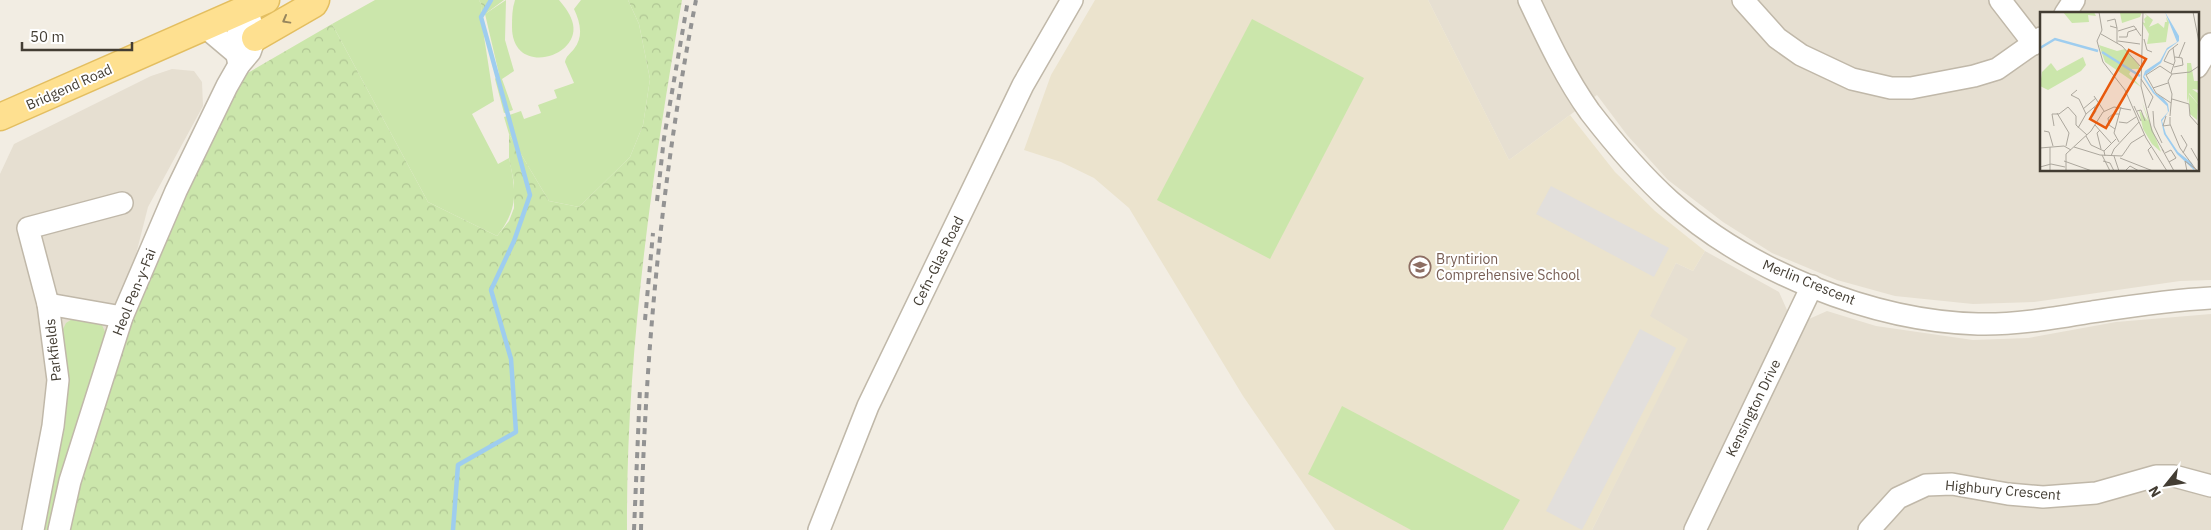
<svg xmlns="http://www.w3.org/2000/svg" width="2211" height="530" font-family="'IBM Plex Sans',sans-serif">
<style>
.residential{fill:#e6dfd1;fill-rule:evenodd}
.education{fill:#ebe3cd}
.green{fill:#cbe6ab}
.forest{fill:url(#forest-crowns)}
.parking{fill:#e2dfdc}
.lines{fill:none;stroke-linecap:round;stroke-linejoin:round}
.stream{stroke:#9ecdef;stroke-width:4.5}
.minor-casing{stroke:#c0b8a9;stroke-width:24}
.major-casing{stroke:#e3be60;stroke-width:29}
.minor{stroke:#fff;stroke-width:21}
.major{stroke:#fee090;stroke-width:26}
.rail{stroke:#939393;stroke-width:4;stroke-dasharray:6 6;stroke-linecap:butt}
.oneway{stroke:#97865d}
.labels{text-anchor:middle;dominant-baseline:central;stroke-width:4;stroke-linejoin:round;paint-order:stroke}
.street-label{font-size:14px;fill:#433d33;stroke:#fff}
.education-label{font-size:14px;fill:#785e54;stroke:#fff;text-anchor:start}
.inset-river{fill:none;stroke:#9ecdef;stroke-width:2.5}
.inset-road{fill:none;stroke:#aca79d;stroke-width:1}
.view{fill:#e8590c;fill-opacity:0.15;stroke:#e8590c;stroke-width:2.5}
.inset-edge{fill:none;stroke:#433d33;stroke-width:2.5}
</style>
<defs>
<pattern id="forest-crowns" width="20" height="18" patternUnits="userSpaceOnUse" patternTransform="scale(1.25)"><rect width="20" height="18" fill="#cbe6ab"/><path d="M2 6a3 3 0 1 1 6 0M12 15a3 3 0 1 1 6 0" fill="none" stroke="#b0c694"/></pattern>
</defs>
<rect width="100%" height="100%" fill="#f2ede3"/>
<g class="residential">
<path d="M1428,0H2211V280L2180,281L2034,302L1973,304L1895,296L1837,280L1772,253L1723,222L1668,180L1627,135L1597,95L1509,160ZM2041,14H2197V170H2041Z"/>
<path d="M172,69L194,71L202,82L203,106L148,207L129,282L107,336L66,375L65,416L40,530H0V174L14,144L151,76Z"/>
<path d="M1705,251L1779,292L1787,310L1809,319L1827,311L1876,326L1973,340L2028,338L2116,322L2211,314V530H1592L1687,339L1649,316L1676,263L1693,271Z"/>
</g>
<path class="education" d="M1095,0H1428L1509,160L1570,115L1615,172L1655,211L1705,251L1693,271L1676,263L1650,316L1688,339L1592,530H1335L1243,396L1129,208L1094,178L1061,162L1024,150L1051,75Z"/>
<g class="green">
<path d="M375,0H479L482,6L481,17L494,101L472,114L498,164L509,158C516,191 519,208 497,236L428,202L332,24Z"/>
<path d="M506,0L505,40L514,71L502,79L513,110L504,113L495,79L499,74L485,14Z"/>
<path d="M515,0H559C565,7 571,15 573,24C580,58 512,77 512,27C512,18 512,9 515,0Z"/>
<path d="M581,0H628L639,24L650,79L643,125L630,157L579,207L549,201L509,134L504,117L521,111L524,119L541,113L538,105L557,98L554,90L574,83L565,62C566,56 570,54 574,49C584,36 580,22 574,9Z"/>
<path d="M1252,19L1364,78L1270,259L1157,200Z"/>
<path d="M77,316L101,323L107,336L52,530H40L65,416L66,375L63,329L66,323Z"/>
<path d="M1342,406L1520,500L1503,530H1411L1308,474Z"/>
</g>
<g class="forest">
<path d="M479,0H504L481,17L482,6Z"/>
<path d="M628,0H682C652,174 626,353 627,530H68L112,373L157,256L239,78L332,24L428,202L497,236L509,221L514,208V183L509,158V134L549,201L579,207L630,157L643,125L650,79L639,24Z"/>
</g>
<g class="parking">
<path d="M1551,186L1669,248L1654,277L1536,214Z"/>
<path d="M1640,329L1676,348L1582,530L1546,511Z"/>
</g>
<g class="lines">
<path class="stream" d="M453,530L458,465L516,432L511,359L491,290L514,241L530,195L481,17L491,0"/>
<g class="minor-casing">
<g id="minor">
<path d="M1529,0C1547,38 1565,77 1590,112C1614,143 1640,174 1670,201C1749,271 1871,321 1978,324C2016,325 2055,318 2092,312C2132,306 2171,300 2211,298"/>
<path d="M1743,0L1777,38L1801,55L1852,79L1891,88H1911L1974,76L1997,69L2041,38"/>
<path d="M2000,0L2034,44"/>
<path d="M2065,14L2074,0"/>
<path d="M204,26L236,53"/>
<path d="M239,65C233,42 238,28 247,7"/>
<path d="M2197,67L2211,44"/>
<path d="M48,304L28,228L122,203"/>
<path d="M33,530L53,426L58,380L48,304L122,317"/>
<path d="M59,530L70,481L122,317L176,191L227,86L239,65L250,52L255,38L247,7"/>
<path d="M819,530L868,406L1023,85L1072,0"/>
<path d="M1695,530L1812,286"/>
<path d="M1869,530L1898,498L1926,485L1952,484L2008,494L2043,497L2096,493L2156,476H2174L2211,486"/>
</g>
</g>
<g class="major-casing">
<g id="major">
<path d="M255,38L314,4L316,0"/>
<path d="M0,117L266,0"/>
</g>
</g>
<use href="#minor" class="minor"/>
<use href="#major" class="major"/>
<g class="rail">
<path d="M657,201L664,138L688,0"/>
<path d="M645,320L653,233"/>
<path d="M634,530L640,388"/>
<path d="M641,530C645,352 662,174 696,0"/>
</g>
</g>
<defs><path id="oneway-chevron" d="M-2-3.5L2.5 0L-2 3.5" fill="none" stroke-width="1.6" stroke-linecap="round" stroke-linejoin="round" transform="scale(1.25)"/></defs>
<use class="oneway" href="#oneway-chevron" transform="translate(286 20) rotate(151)"/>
<defs>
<g id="school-ring" transform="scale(1.125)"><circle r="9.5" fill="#fff" stroke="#8d6e63" stroke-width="1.5"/><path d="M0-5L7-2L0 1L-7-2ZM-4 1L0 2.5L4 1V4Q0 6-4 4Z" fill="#8d6e63"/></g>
</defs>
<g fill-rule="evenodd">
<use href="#school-ring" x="1420" y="267"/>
</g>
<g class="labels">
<g class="street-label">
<text transform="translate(69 87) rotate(-24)">Bridgend Road</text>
<text transform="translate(938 261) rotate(-64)">Cefn-Glas Road</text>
<text transform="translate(1809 282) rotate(22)">Merlin Crescent</text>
<text transform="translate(134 292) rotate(-68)">Heol Pen-y-Fai</text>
<text transform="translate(53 350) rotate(-96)">Parkfields</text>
<text transform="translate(1753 408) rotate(-64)">Kensington Drive</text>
<text transform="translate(2003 490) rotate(5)">Highbury Crescent</text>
</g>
<g class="education-label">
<text x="1436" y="259">Bryntirion<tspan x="1436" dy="16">Comprehensive School</tspan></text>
</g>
</g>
<g transform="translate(2040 12)">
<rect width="159" height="159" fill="#f2ede3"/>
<path d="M23,0H54L56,4L48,3L49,10L32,11ZM102,0L100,5L82,11L80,1ZM103,0L113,8L109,15L118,11L124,16L125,10H119H127L126,5L129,10L126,30L107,32L109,22L102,10L105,11L104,7L107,4ZM147,51H151L154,69H159V78L152,77L159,82V93L149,81L147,91Z" fill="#cbe6ab"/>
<path d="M59,33L77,39L85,37L99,53V57H92L89,62L101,75L65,50ZM43,45L46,53L41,59L8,78L0,74L2,60L11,51L17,59ZM102,90L121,140L112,132L103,117L99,98L108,109Z" fill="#cbe6ab"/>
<path d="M148,81L158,92L157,108L150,102Z" fill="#cbe6ab"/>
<path d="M125,0L139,24V29L127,38L121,51L104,64L115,81L123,86L128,92L129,99L122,109L126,122L138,140L152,151L155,159L137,142L124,122L121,108L128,100L127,94L113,81L103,65L105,59L120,49L127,36L137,30Z" fill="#9ecdef"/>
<path class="inset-river" d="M0,36L15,27L58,39M62,40L100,64"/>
<path class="inset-road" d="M59,0L62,18L57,29L63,50L85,78L106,126L127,159M103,0L101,74L112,119L124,140M153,0L159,30M67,9L75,7L77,16M70,14L77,16V31M78,19L94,14L101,24M61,22L82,34L101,55M79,25H87L88,20L97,17M104,27L107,38L112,40M78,29L100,32M139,45L145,30M134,53L124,49L129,39L138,32M134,55L143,53L142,46L135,45M131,61L135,49L133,36M132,62L150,60L159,54M101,67L113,85L108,96M113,76L128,71M37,78L31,83L39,87L46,102M54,84L64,99M132,87L149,92L150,104L159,114M131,91L116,81L106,63L120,54L132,62M94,94L101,109M28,95L36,104V113L47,123M43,97L56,86M97,99L101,98L105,109M113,99L114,114L122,131M17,101L29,121L26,134M126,104L123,114L130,113M130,104L132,82L128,69L132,62M130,105V112L140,136L157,159M50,108L56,99L54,95M79,110L87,111L96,105M55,113L71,131M14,114L12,102H19L28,95M38,116L46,102L59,91M75,117L69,113L68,106L73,102H80M60,118L57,121L61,137M4,119L9,120L13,134M141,123L147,133L143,141M46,124L51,133L64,139L65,144M79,130L74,121L81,95M10,135V159M34,135L60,143L82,144M111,135L108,138L113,148M0,136L24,134L31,138M151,136L159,150M122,137L134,159M64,139L76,127M125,141L131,138L136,146L129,150M62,143L70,159M71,144L74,137L99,110M74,144L79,159M82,144L91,131L104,123M80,146L113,159M24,149L52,159M63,149L70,151L74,159M0,155L11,152L25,155M26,159V142L51,119L63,100L74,95L91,98M85,159L90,154L99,159M147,159L145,149L157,158"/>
<path class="view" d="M89,38L106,47L66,116L50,107Z"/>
<rect width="159" height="159" class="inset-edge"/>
</g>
<g transform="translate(2166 485) rotate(240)" stroke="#ffffff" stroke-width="4" paint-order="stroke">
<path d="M0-4L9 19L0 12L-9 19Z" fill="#433d33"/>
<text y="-8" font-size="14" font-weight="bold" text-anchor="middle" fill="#433d33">N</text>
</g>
<path d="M22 42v8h110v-8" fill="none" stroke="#433d33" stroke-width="2.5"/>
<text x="30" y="42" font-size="15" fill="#433d33" stroke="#ffffff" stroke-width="4" paint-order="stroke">50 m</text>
</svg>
